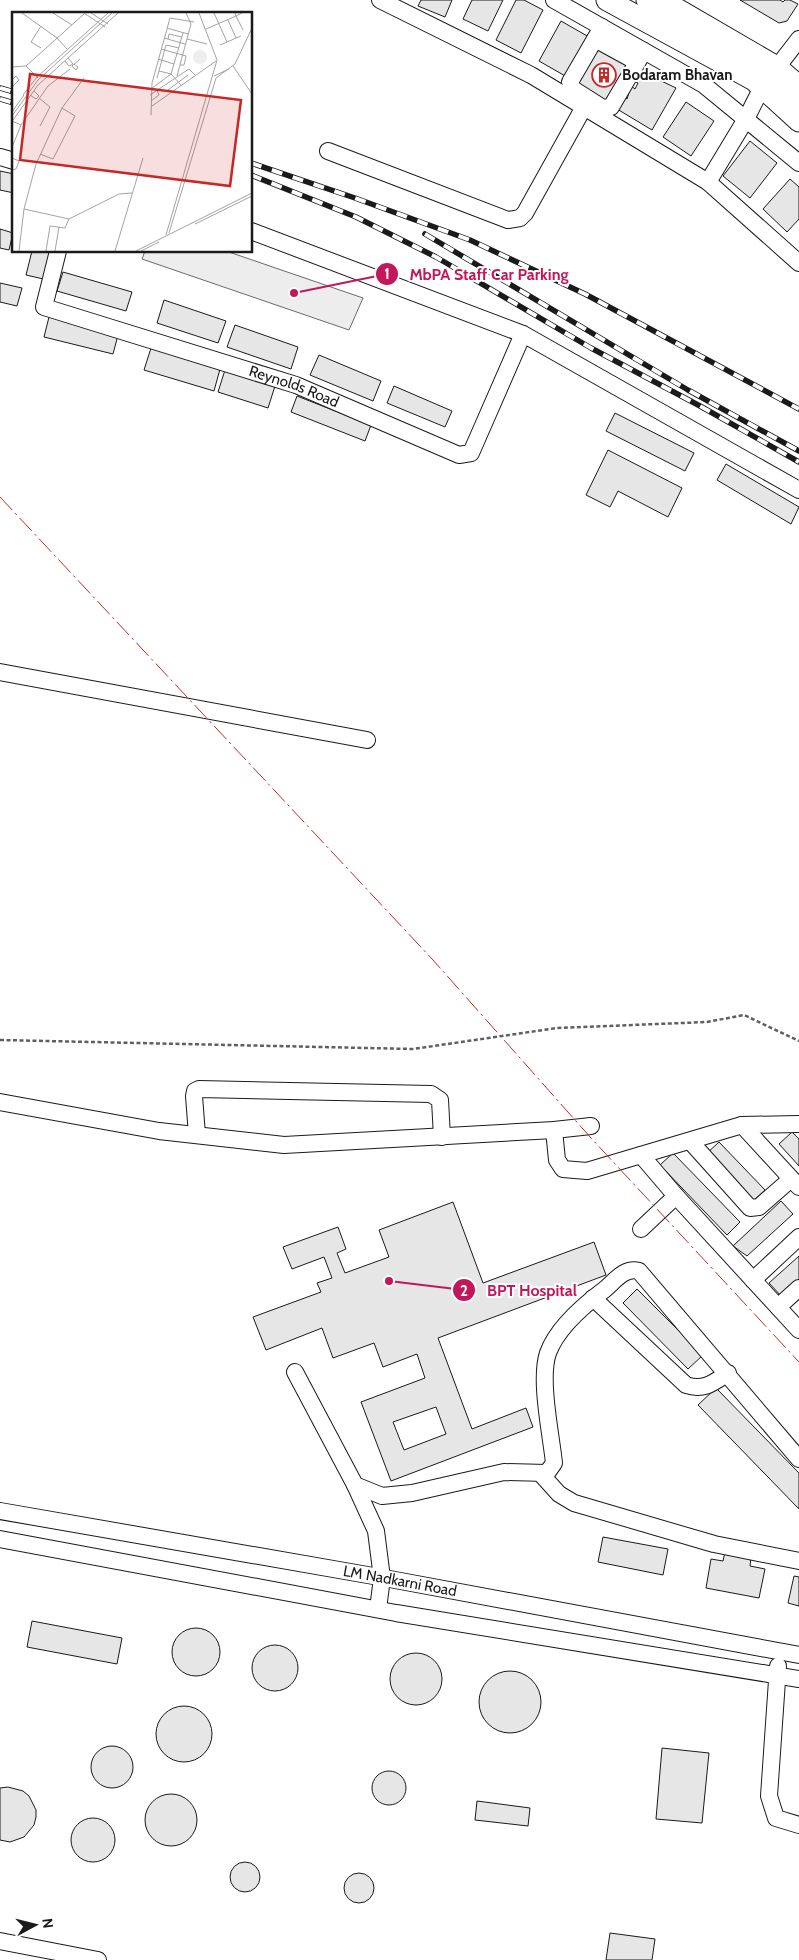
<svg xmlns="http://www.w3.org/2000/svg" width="799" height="1960" font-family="Cabin,sans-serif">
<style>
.built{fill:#ededed;stroke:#6a6a6a}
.building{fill:#e6e6e6;stroke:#1a1a1a;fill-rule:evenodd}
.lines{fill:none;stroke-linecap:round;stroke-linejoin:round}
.minor-casing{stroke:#1a1a1a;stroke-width:18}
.major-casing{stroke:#1a1a1a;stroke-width:23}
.path{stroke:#5f5f5f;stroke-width:2.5;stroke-dasharray:4 2.5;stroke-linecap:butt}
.minor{stroke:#fff;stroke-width:16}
.major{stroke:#fff;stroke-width:21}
.rail-casing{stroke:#1a1a1a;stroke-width:5.5}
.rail{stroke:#fff;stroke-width:4;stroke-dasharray:11;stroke-linecap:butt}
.power{stroke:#c62828;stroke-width:1;stroke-dasharray:18 4 2.5 4;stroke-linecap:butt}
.labels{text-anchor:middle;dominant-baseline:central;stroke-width:4;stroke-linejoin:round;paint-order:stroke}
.poi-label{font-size:15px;font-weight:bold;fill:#1a1a1a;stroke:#fff;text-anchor:start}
.street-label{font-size:15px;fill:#1a1a1a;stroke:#fff}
.inset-road{fill:none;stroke:#a3a3a3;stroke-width:1}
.view{fill:#c62828;fill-opacity:0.15;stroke:#c62828;stroke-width:2.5}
.inset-edge{fill:none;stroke:#1a1a1a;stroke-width:2.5}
.leader{fill:none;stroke:#c2185b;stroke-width:2}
.callout-dot{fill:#c2185b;stroke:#fff;stroke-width:2}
.mark-label{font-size:15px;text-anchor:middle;font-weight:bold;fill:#fff}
.callout-label{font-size:16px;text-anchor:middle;font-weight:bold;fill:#c2185b;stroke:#fff;stroke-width:4;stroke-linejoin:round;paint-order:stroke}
</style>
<rect width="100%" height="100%" fill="#fff"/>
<path class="built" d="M145,251H226L363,298L349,330L142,259Z"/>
<g class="building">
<path d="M421,0H452L445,17L418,6Z"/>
<path d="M472,0H503L488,31L463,19Z"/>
<path d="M516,0H524L543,10L521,53L496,40Z"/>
<path d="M740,0H780L783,2L785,0H790L798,4L787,21L779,23Z"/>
<path d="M561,21L589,37L567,77L539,61Z"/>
<path d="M601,45L633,67L608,106L575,84Z"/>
<path d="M642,67L655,74L653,77L676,88L652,130L617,109L624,97L627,99L631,86L635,89L638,83L634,81Z"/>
<path d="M686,102L714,121L691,156L663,137Z"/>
<path d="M750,141L777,163L750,198L723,176Z"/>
<path d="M0,171L14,174V193L0,190Z"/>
<path d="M790,179L799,187V219L787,232L763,209Z"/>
<path d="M0,229L13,233L9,250L0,248Z"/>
<path d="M32,251H55L48,280L26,275Z"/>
<path d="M63,272L132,292L126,311L57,291Z"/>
<path d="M0,283L22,288L17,306L0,302Z"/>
<path d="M164,300L226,321L218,343L157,323Z"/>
<path d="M49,317L118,335L113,354L44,337Z"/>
<path d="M235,325L298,347L291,369L227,347Z"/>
<path d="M151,348L220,369L214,391L144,370Z"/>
<path d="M319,355L381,381L373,401L310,375Z"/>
<path d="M225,370L275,386L268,408L218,392Z"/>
<path d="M394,386L452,411L445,427L387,403Z"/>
<path d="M297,396L371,425L365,441L291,412Z"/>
<path d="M615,413L694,453L685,471L606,431Z"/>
<path d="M608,450L682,488L668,517L618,491L610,507L586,495Z"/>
<path d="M726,464L799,507L791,524L717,480Z"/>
<path d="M792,1132L799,1139V1166L779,1144Z"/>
<path d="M719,1142L765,1190L752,1202L706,1154Z"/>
<path d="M673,1153L740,1222L727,1235L660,1165Z"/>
<path d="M781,1201L793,1214L747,1256L733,1246Z"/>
<path d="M453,1202L483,1283L594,1242L606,1275L438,1338L472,1429L526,1408L533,1427L391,1481L361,1402L425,1378L417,1354L383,1367L374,1343L333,1358L322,1328L266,1350L253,1317L321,1292L317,1283L332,1278L324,1257L292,1269L283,1247L338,1227L346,1249L337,1253L345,1273L389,1257L379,1230ZM436,1407L446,1434L404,1450L393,1422Z"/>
<path d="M799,1256V1281L782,1297L769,1283Z"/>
<path d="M637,1289L703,1355L688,1369L623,1303Z"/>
<path d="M716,1388L799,1473V1509L698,1405Z"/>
<path d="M603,1537L668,1549L663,1575L598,1562Z"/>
<path d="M725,1552L751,1557L750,1566L765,1569L759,1598L706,1588L711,1559L723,1561Z"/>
<path d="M794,1576L799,1577V1606L788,1603Z"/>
<path d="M32,1621L122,1638L117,1664L27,1647Z"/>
<circle cx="196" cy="1652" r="24"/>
<circle cx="275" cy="1668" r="23"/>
<circle cx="416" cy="1679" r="26"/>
<circle cx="510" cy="1702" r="31"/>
<circle cx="184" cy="1734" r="28"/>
<circle cx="112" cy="1767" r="21"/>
<path d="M662,1748L709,1753L702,1823L656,1819Z"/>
<circle cx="389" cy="1788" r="17"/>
<path d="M8,1787L23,1791L29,1796L36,1810V1817L34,1825L24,1837L10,1842L0,1840V1788Z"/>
<circle cx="171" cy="1820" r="26"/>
<path d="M477,1801L530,1808L528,1826L475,1820Z"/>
<circle cx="93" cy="1840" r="22"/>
<circle cx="245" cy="1877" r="15"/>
<circle cx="359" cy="1888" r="15"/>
<path d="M610,1933L655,1939L652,1960H606Z"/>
</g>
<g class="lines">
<g class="minor-casing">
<g id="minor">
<path d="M380,0L531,75L708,182L799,263"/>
<path d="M554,0L704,85L799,163"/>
<path d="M668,1L778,65L799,83"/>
<path d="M602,27L570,82L573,89L603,108L611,107L644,51"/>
<path d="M595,39L637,62"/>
<path d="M328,151L508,220L520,218L525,213L584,107"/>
<path d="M0,157L14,161"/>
<path d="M708,182L746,119L762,87L799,39"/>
<path d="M251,231L523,334L799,490"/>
<path id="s1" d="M58,251L44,307L296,385L459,455L471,453L523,334"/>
<path d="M0,672L367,740"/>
<path d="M0,1102L159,1131L284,1145L554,1130L591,1126"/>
<path d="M742,1125L799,1187"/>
<path d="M554,1130L557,1160L563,1169L587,1171L742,1125L799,1124"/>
<path d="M197,1135L194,1096L195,1091L199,1089L431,1094L440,1100L442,1137"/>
<path d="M690,1141L750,1208L759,1207L791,1179"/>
<path d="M641,1155L676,1196L799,1330"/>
<path d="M641,1229L676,1196"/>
<path d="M753,1280L799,1237"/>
<path d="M593,1298L686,1385C704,1391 713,1383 728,1373"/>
<path d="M778,1307L799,1288"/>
<path d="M295,1372L355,1485L382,1496L412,1493L504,1472L547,1473L554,1463C551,1434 539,1379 548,1353C557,1328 584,1305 604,1290C615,1281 624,1267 639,1271L799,1459"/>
<path d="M540,1473L559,1494L574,1503L714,1544L799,1561"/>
<path d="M355,1485L376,1531L382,1578L378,1609"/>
<path id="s2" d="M0,1511L379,1577L799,1655"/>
<path d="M0,1539L396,1613L799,1679"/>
<path d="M778,1666L769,1796L776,1818L799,1825"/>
<path d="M0,1941L98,1960"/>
</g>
</g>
<g class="major-casing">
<g id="major">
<path d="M607,0L754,80L799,121"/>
<path d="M647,0L770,75L799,101"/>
</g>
</g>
<path class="path" d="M0,1040L413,1049L557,1028L707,1022L744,1015L799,1041"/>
<use href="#minor" class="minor"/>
<use href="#major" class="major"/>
<g class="rail-casing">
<g id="rail">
<path d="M0,88L14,92"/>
<path d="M0,99L14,103"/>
<path d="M251,163L355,198L470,240L585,294L799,409"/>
<path d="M251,175L356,217L436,257L591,348L700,406L799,462"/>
<path d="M425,234L688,390L799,451"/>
</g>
</g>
<use href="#rail" class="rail"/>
<path class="power" d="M0,497L433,960L591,1138L799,1362"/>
</g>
<defs>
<g id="building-ring" transform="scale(1.25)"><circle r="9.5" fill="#fff" stroke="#c62828" stroke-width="1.5"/><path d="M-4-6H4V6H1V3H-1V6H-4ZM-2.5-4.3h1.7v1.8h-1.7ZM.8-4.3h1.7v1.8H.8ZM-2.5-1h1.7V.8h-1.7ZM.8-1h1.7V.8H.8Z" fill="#c62828"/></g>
</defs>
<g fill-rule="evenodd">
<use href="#building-ring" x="604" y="75"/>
</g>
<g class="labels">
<g class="poi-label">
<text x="622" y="75">Bodaram Bhavan</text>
</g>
<g class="street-label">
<text stroke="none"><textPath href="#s1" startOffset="320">Reynolds Road</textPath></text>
<text stroke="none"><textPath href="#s2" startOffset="406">LM Nadkarni Road</textPath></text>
</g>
</g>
<g transform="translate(12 12)">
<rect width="240" height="240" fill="#fff"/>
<path d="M181 45a7 7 0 1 1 14 0a7 7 0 1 1-14 0Z" fill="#ededed"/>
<path class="inset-road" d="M10,1L45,26L55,37M41,1L60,13M72,1L93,15M79,1L96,12M202,1L215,30L208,33M230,1L224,4L231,18M216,8L224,26M155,16L176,22M194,17L224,4L223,1M152,26L173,32M156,27L157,22L170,25M175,27L195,32M215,30L229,24M29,36L19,30L29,14M149,37L174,44L172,53H168M146,47L162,52M53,49L57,54L61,52L56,46M62,52L66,55L64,58L60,54L68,47M14,54L72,2M221,54L240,82M0,55L14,54L26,66M147,59L159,62L169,73M165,64L179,12L174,1M202,64L217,57M145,66L154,33L167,36M0,68L4,64L7,68L0,75M139,77L159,62L171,21M156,78L176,63M11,83L25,65L96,1M18,83L24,87L27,84L22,79M138,83L177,57L183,63M27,86L38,95L28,114M139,89L147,83L145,78M140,94L204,49M0,100L12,83M139,103L140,71L158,6L182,10M0,104L26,68L100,1M1,108L26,73L106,1M0,109L9,113L1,133M9,113L36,74L58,57M28,142L41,147L63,104L50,96M0,146L7,149L4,157L0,158M12,197L57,207M183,212L240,184M157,221L204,66L223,52L240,16M154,223L205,48L187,1M7,239L12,197L24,152L50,96L72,66M34,239L38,214L53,216L57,207L107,182L120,181M43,239L47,215M103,239L131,146M124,239L240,181M129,239L147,230"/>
<path class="view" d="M18,62L229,88L218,174L8,148Z"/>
<rect width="240" height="240" class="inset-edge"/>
</g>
<path class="leader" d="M294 293L387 274M389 1281L464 1290"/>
<g class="callout-dot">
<circle cx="294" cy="293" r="5"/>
<circle cx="389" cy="1281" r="5"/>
<circle cx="387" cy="274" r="12"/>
<circle cx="464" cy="1290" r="12"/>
</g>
<g class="mark-label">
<text x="387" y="279">1</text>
<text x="464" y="1296">2</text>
</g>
<g class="callout-label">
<text x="489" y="280">MbPA Staff Car Parking</text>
<text x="532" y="1296">BPT Hospital</text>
</g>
<g transform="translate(35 1925) rotate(83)" stroke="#ffffff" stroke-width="4" paint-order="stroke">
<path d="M0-4L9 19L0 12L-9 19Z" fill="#1a1a1a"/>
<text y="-8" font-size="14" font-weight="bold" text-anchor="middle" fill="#1a1a1a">N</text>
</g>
</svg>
